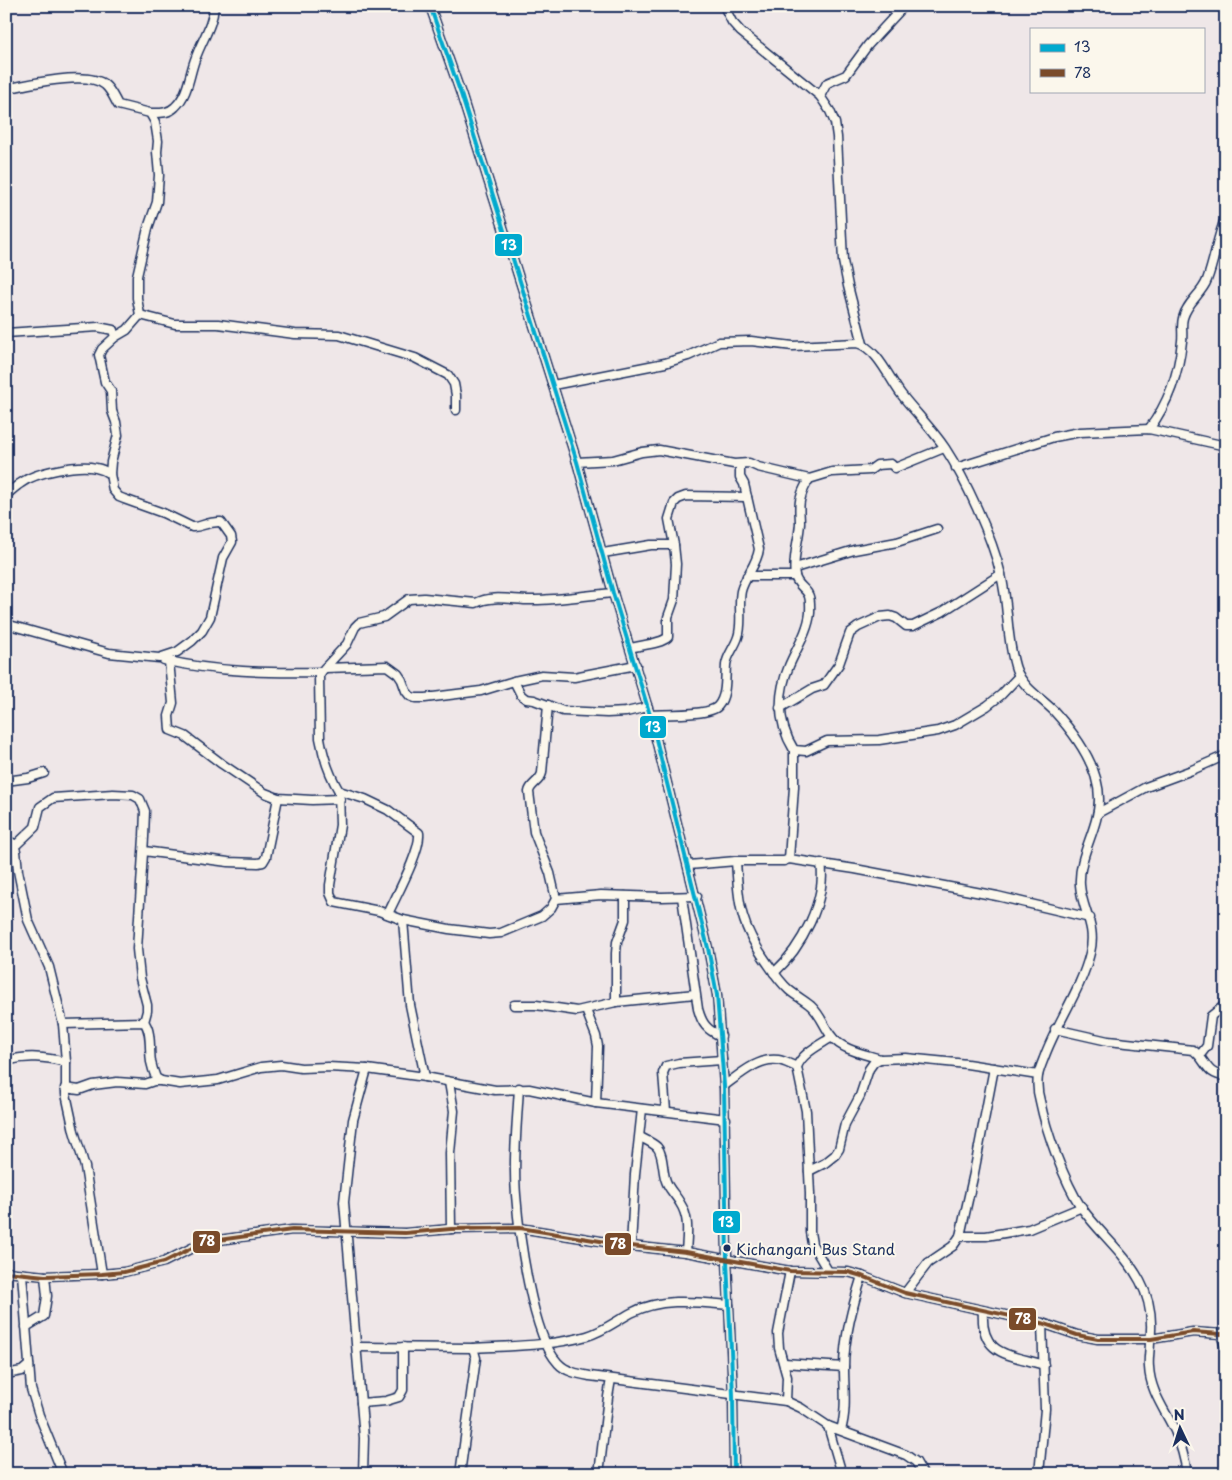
<svg xmlns="http://www.w3.org/2000/svg" width="1232" height="1480" font-family="'Playpen Sans',sans-serif">
<style>
.lines{fill:none;stroke-linecap:round;stroke-linejoin:round}
.street-casing{stroke:#1b2f5e;stroke-width:11}
.street{stroke:#fbf7ec;stroke-width:8}
.bus-1-casing{stroke:#fbf7ec;stroke-width:8}
.bus-2-casing{stroke:#fbf7ec;stroke-width:8}
.bus-1{stroke:#00a9ce;stroke-width:4}
.bus-2{stroke:#7a4b2a;stroke-width:4}
.bus-dot{fill:#1b2f5e;stroke:#fbf7ec;stroke-width:2}
.labels{text-anchor:middle;dominant-baseline:central;stroke-width:4;stroke-linejoin:round;paint-order:stroke}
.bus-label{font-size:15px;fill:#1b2f5e;stroke:#fbf7ec;text-anchor:start}
.line-badge{stroke:#fbf7ec;stroke-width:2}
.badge-label{font-size:14px;text-anchor:middle;font-weight:bold;fill:#fff}
</style>
<rect width="100%" height="100%" fill="#efe7e8"/>
<filter id="ink" filterUnits="userSpaceOnUse"><feTurbulence type="fractalNoise" baseFrequency=".02" numOctaves="2"/><feDisplacementMap in="SourceGraphic" scale="10" xChannelSelector="R" yChannelSelector="G"/><feConvolveMatrix kernelMatrix="1 2 1 2 8 2 1 2 1" color-interpolation-filters="sRGB"/></filter>
<g filter="url(#ink)">
<g class="lines">
<g class="street-casing">
<g id="street">
<path d="M430,6L461,94L577,462L613,593L650,715L708,948L717,995L724,1086L727,1260L733,1395L734,1474"/>
<path d="M724,6L732,22L741,32L820,96L830,111L835,123L837,137L843,261L848,286L863,344"/>
<path d="M6,89C28,84 88,70 105,85C111,90 114,98 118,105L150,113L155,122L158,141L157,152L159,175L157,202L148,228L137,276V298L140,315L127,330L115,337"/>
<path d="M820,96L827,83L846,75L868,45L904,6"/>
<path d="M150,113C159,113 168,114 175,107C189,94 189,74 196,57C202,40 213,25 214,6"/>
<path d="M140,315L175,324H218L295,334L339,335L415,358L448,375L454,384L456,395V410"/>
<path d="M6,333L98,327L113,330L115,337L102,349L99,355L105,382L111,391L112,411L116,422L118,435L111,462L110,474L113,490L119,497L124,499L163,513L192,527C201,528 207,521 221,522L231,536L232,542L223,558L210,617L202,631L192,641L177,652L159,658L109,653L6,624"/>
<path d="M553,385L665,363L688,356L719,342L751,341L793,346L857,343C877,348 889,378 901,394C915,412 932,429 945,448C966,480 992,537 1001,575C1009,606 1006,639 1016,669C1023,688 1040,697 1054,711C1075,734 1099,767 1099,799C1099,829 1078,855 1080,885C1082,911 1097,925 1090,953C1081,990 1057,1022 1044,1058C1042,1063 1039,1070 1038,1076C1037,1083 1038,1094 1040,1101C1046,1131 1064,1181 1081,1207C1099,1233 1125,1253 1140,1281C1151,1301 1153,1320 1150,1342C1150,1350 1148,1359 1149,1367C1150,1391 1165,1410 1175,1431C1181,1445 1185,1459 1187,1474"/>
<path d="M1149,429C1168,404 1179,372 1182,341C1183,333 1181,325 1183,318C1187,302 1202,294 1207,280C1215,259 1217,237 1226,217"/>
<path d="M577,462L613,460L642,452L659,450L734,464L749,463L758,467L809,479L832,472L870,470L877,465L891,464L895,468L944,448"/>
<path d="M956,468L1054,437L1080,432L1149,429L1226,446"/>
<path d="M809,479C806,485 802,491 801,497C798,505 800,514 800,523C799,541 792,558 795,576C797,585 805,588 808,594C811,599 810,608 810,613C808,632 796,649 789,666C777,695 778,724 794,750L806,751L827,741L879,740L938,731L955,725L987,706L1001,695L1019,676"/>
<path d="M6,495C11,491 16,486 21,483C36,472 78,464 96,468C102,469 106,471 110,474"/>
<path d="M603,553L651,545H674"/>
<path d="M795,568L854,550L897,542L937,529"/>
<path d="M747,576H795"/>
<path d="M630,648C641,645 661,644 668,637V617L674,600L676,564L674,545L669,519L674,503L678,499L686,496L747,497"/>
<path d="M164,660C215,672 270,673 321,672"/>
<path d="M169,661L173,703L169,716L170,730L185,736L222,764L265,793L278,798L312,800L340,799"/>
<path d="M325,668L387,666L398,674L402,680L406,691L410,696L415,698H425L481,691L514,681L542,675L574,677L636,665"/>
<path d="M514,681L521,695L526,699L534,700L563,711L607,713L626,712L648,707"/>
<path d="M780,708L812,689L824,685L839,664L850,633L858,627L880,617L890,616L896,618L906,626H913L942,612L1001,574"/>
<path d="M650,715C664,714 710,716 718,706C727,695 725,679 726,665C727,655 735,647 738,637C743,623 738,606 741,591C745,576 757,565 759,549L744,484L740,477V464"/>
<path d="M6,781L28,778L44,773"/>
<path d="M339,791L340,825L330,885V893L334,902L379,911L403,920L449,929L489,934L501,933L542,916L551,908L556,899L550,873L534,832L529,792C530,784 540,782 542,773L548,705"/>
<path d="M1098,813L1146,787L1192,770L1226,755"/>
<path d="M6,841L13,843L16,851L18,871L28,920L49,967L63,1024L66,1062V1094L74,1131L85,1167L102,1274"/>
<path d="M15,846L35,827L40,807L53,798L113,794L133,795L140,799L145,811L144,837L137,949L140,978L147,1005V1011L144,1022"/>
<path d="M144,851L228,862L258,863L263,862L266,857L278,798"/>
<path d="M789,859L855,869L997,896L1090,918"/>
<path d="M736,861C739,907 740,925 768,964C774,973 781,983 789,990C796,996 804,1000 811,1006C821,1015 824,1027 832,1037C842,1050 865,1054 880,1059"/>
<path d="M689,865L736,861H784L789,859L794,787V750"/>
<path d="M682,897L698,1009C702,1024 707,1030 721,1036"/>
<path d="M556,899L601,895L662,897L697,896"/>
<path d="M388,914C396,896 421,851 419,833L388,810L365,799L339,791C330,776 323,755 320,738L319,676L321,672L347,644L355,627L359,623L384,617L409,599L424,598L476,603C493,594 516,601 534,600C560,600 587,595 613,593"/>
<path d="M403,920L410,1005L425,1077"/>
<path d="M774,973C801,948 827,901 821,863"/>
<path d="M616,1002V953L617,942L625,920V896"/>
<path d="M514,1005H536L577,1011L616,1002L695,994"/>
<path d="M586,1010L596,1036L598,1046L596,1103"/>
<path d="M63,1024L144,1022C152,1031 149,1050 151,1062C152,1067 154,1073 156,1078L161,1081"/>
<path d="M1055,1029L1108,1041L1193,1050C1207,1060 1205,1075 1226,1076"/>
<path d="M1200,1055L1207,1046L1211,1016L1226,1004"/>
<path d="M6,1061C27,1055 45,1057 66,1062"/>
<path d="M449,1082L454,1111L450,1153L451,1229"/>
<path d="M724,1086C739,1075 759,1057 778,1060C785,1061 791,1065 797,1067"/>
<path d="M65,1088L79,1090L93,1085L117,1082L145,1084L154,1081H161L180,1084L218,1080L261,1067L281,1065L301,1068L328,1067L367,1069L425,1077L495,1090L529,1089L596,1103L726,1119"/>
<path d="M519,1088C517,1123 513,1160 516,1195C519,1234 532,1336 558,1363C566,1372 579,1374 590,1376L786,1401L801,1408L828,1426L906,1455L916,1462L923,1474"/>
<path d="M666,1111L663,1073L666,1066L679,1063L722,1060"/>
<path d="M640,1137C646,1140 653,1143 657,1147C664,1155 662,1171 666,1181C669,1190 676,1195 680,1203C690,1218 687,1235 686,1252"/>
<path d="M809,1171L825,1163L835,1155L839,1149L845,1124L860,1096L869,1069L874,1062L880,1059L906,1058L967,1064L1038,1075"/>
<path d="M960,1236H986L1029,1229L1082,1207"/>
<path d="M631,1246L635,1174L642,1109"/>
<path d="M828,1271L812,1244L810,1232V1194L806,1111L797,1067C802,1053 820,1045 832,1037"/>
<path d="M6,1272L45,1276L102,1274L124,1272L164,1262L204,1242L292,1230L405,1233L451,1229L520,1228L631,1246L686,1252L790,1271L848,1272L862,1276L905,1293L1042,1323L1077,1335L1098,1339H1151L1193,1332L1221,1334L1226,1333"/>
<path d="M22,1274L31,1389L39,1415L63,1474"/>
<path d="M905,1293L928,1263L953,1246L960,1236L974,1173L994,1068"/>
<path d="M983,1311C980,1356 1009,1354 1044,1365"/>
<path d="M26,1327L44,1316L47,1296L45,1276"/>
<path d="M1221,1334L1226,1350"/>
<path d="M357,1347L473,1348L476,1358L460,1474"/>
<path d="M473,1348C510,1346 552,1346 587,1336C604,1331 616,1321 631,1313C662,1297 696,1302 729,1305"/>
<path d="M784,1363L844,1367"/>
<path d="M6,1374L22,1371L29,1365"/>
<path d="M786,1401L787,1377L779,1348L778,1333L790,1271"/>
<path d="M361,1403L386,1401L399,1397L403,1390V1347"/>
<path d="M828,1426L842,1474"/>
<path d="M841,1430C847,1410 844,1389 844,1368C844,1337 853,1305 862,1276"/>
<path d="M363,1474L364,1438L344,1202L353,1120L367,1069"/>
<path d="M599,1474L608,1397L611,1379"/>
<path d="M1039,1474L1045,1409L1042,1323"/>
</g>
</g>
<use href="#street" class="street"/>
<g class="bus-1-casing">
<path id="bus-1" d="M430,6L461,94L577,462L613,593L650,715L708,948L717,995L724,1086L727,1260L733,1395L734,1474"/>
</g>
<g class="bus-2-casing">
<path id="bus-2" d="M6,1272L45,1276L102,1274L124,1272L164,1262L204,1242L292,1230L405,1233L451,1229L520,1228L631,1246L686,1252L790,1271L848,1272L862,1276L905,1293L1042,1323L1077,1335L1098,1339H1151L1193,1332L1221,1334L1226,1333"/>
</g>
<use href="#bus-1" class="bus-1"/>
<use href="#bus-2" class="bus-2"/>
</g>
</g>
<circle class="bus-dot" cx="727" cy="1248" r="4.5"/>
<g class="labels">
<g class="bus-label">
<text x="736" y="1248">Kichangani Bus Stand</text>
</g>
</g>
<g class="line-badge">
<rect x="494" y="233" width="29" height="24" rx="5" fill="#00a9ce"/>
<rect x="639" y="715" width="28" height="24" rx="5" fill="#00a9ce"/>
<rect x="712" y="1210" width="29" height="24" rx="5" fill="#00a9ce"/>
<rect x="192" y="1230" width="29" height="24" rx="5" fill="#7a4b2a"/>
<rect x="604" y="1232" width="28" height="24" rx="5" fill="#7a4b2a"/>
<rect x="1008" y="1307" width="29" height="24" rx="5" fill="#7a4b2a"/>
</g>
<g class="badge-label">
<text x="509" y="250">13</text>
<text x="653" y="732">13</text>
<text x="726" y="1227">13</text>
<text x="207" y="1246">78</text>
<text x="618" y="1249">78</text>
<text x="1023" y="1324">78</text>
</g>
<rect width="1232" height="1480" fill="none" stroke="#fbf7ec" stroke-width="25"/>
<rect x="12" y="12" width="1207" height="1455" fill="none" stroke="#1b2f5e" stroke-width="2" filter="url(#ink)"/>
<rect x="1030" y="28" width="175" height="65" fill="#fbf7ec" stroke="#a1a7b3"/>
<rect x="1040" y="44" width="25" height="8" fill="#00a9ce" stroke="#a1a7b3"/>
<text x="1074" y="52" font-size="15" fill="#1b2f5e">13</text>
<rect x="1040" y="69" width="25" height="8" fill="#7a4b2a" stroke="#a1a7b3"/>
<text x="1074" y="78" font-size="15" fill="#1b2f5e">78</text>
<g transform="translate(1180 1428) rotate(356)" stroke="#fbf7ec" stroke-width="4" paint-order="stroke">
<path d="M0-4L9 19L0 12L-9 19Z" fill="#1b2f5e"/>
<text y="-8" font-size="14" font-weight="bold" text-anchor="middle" fill="#1b2f5e">N</text>
</g>
</svg>
